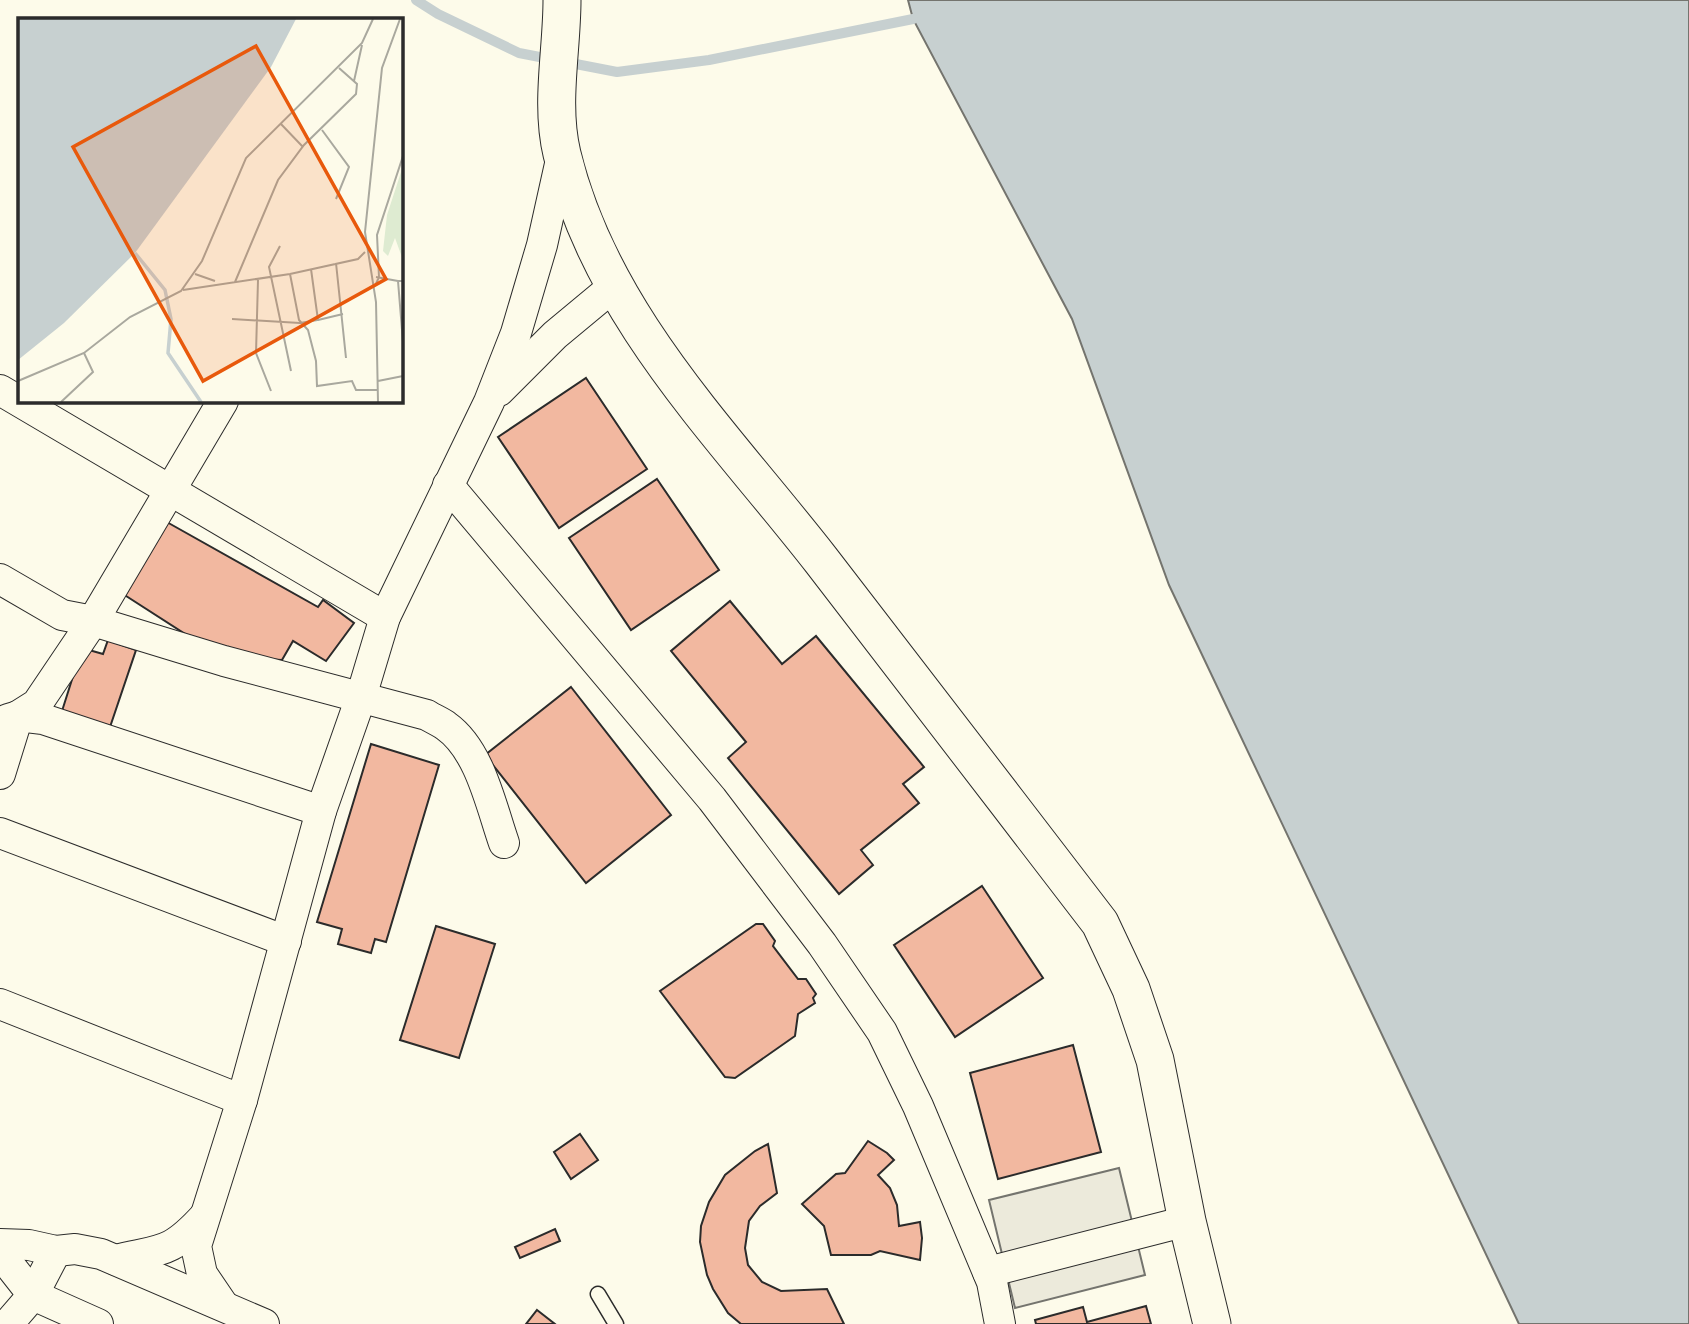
<svg xmlns="http://www.w3.org/2000/svg" width="1689" height="1324" font-family="Signika,sans-serif">
<style>
.parking{fill:#eceadb;stroke:#74746e;stroke-width:2}
.water{fill:#c7d0d0;stroke:#74746e;stroke-width:2}
.lines{fill:none;stroke-linecap:round;stroke-linejoin:round}
.stream{stroke:#c7d0d0;stroke-width:10}
.building{fill:#f2b8a0;stroke:#2b2b2b;stroke-width:2}
.service-casing{stroke:#2b2b2b;stroke-width:17}
.minor-casing{stroke:#2b2b2b;stroke-width:32}
.tertiary-casing{stroke:#2b2b2b;stroke-width:39}
.service{stroke:#fdfbea;stroke-width:14}
.minor{stroke:#fdfbea;stroke-width:30}
.tertiary{stroke:#fdfbea;stroke-width:37}
.inset-river{fill:none;stroke:#c7d0d0;stroke-width:3.5}
.inset-road{fill:none;stroke:#a9a89e;stroke-width:2}
.view{fill:#e8590c;fill-opacity:0.15;stroke:#e8590c;stroke-width:3.5}
.inset-edge{fill:none;stroke:#2b2b2b;stroke-width:3.5}
</style>
<rect width="100%" height="100%" fill="#fdfbea"/>
<path class="parking" d="M1119,1168L1145,1275L1015,1308L989,1200Z"/>
<path class="water" d="M908,0H1689V1324H1519L1169,585L1072,319L913,19Z"/>
<g class="lines">
<path class="stream" d="M416,0L438,14L519,53L617,72L709,60L913,19"/>
</g>
<g class="building">
<path d="M586,378L647,469L559,528L498,437Z"/>
<path d="M657,479L719,570L631,630L569,538Z"/>
<path d="M165,521L318,607L323,600L354,623L326,661L293,641L282,660L262,659L190,637L123,594Z"/>
<path d="M730,601L782,664L816,636L924,767L903,784L919,803L861,850L873,865L839,894L728,758L746,742L671,651Z"/>
<path d="M108,640L136,650L110,727L62,711L82,648L103,654Z"/>
<path d="M571,687L671,815L586,883L485,755Z"/>
<path d="M371,744L439,765L386,942L375,939L371,953L338,944L342,929L317,922Z"/>
<path d="M982,886L1043,978L955,1037L894,945Z"/>
<path d="M756,924H763L775,941L773,946L798,979H806L816,994L813,998L815,1003L798,1014L795,1036L735,1078L725,1077L660,991Z"/>
<path d="M436,926L495,944L459,1058L400,1040Z"/>
<path d="M1073,1045L1101,1152L998,1179L970,1073Z"/>
<path d="M580,1134L598,1160L571,1179L554,1152Z"/>
<path d="M868,1141L887,1153L894,1160L878,1175L890,1188L897,1205L899,1226L920,1222L922,1238L920,1260L880,1251L871,1255H831L824,1226L802,1204L836,1174L845,1173Z"/>
<path d="M768,1144L777,1193L760,1206L749,1221L745,1248L748,1265L762,1282L781,1291L827,1289L844,1324H741L728,1313L713,1289L707,1275L700,1242L701,1226L709,1202L725,1175L755,1151Z"/>
<path d="M555,1229L560,1241L520,1258L515,1247Z"/>
<path d="M1146,1306L1151,1324H1036L1035,1320L1083,1307L1087,1322Z"/>
<path d="M537,1310L555,1324H526Z"/>
</g>
<g class="lines">
<g class="service-casing">
<path id="service" d="M598,1294L616,1324"/>
</g>
<g class="minor-casing">
<g id="minor">
<path d="M0,390L385,617"/>
<path d="M499,391L555,335L614,286"/>
<path d="M448,485L712,799L822,944L882,1032L918,1106L992,1282L1000,1324"/>
<path d="M0,579L62,615L93,621L224,661L427,715C433,719 441,722 446,726C480,750 491,806 504,843"/>
<path d="M8,719L18,716L43,719L321,811"/>
<path d="M0,774L18,716L37,704L93,621L223,401"/>
<path d="M0,833L286,941"/>
<path d="M0,1004L242,1100"/>
<path d="M0,1244L29,1245L56,1251L75,1249L101,1254L264,1324"/>
<path d="M0,1253L33,1295L98,1324"/>
<path d="M116,1260C162,1249 170,1254 204,1217"/>
<path d="M988,1272L1187,1221"/>
<path d="M223,1305L202,1274L196,1246L242,1100L321,811L361,697L385,617L489,402L516,333L542,245L562,155"/>
<path d="M8,1324L33,1295L56,1251"/>
</g>
</g>
<g class="tertiary-casing">
<path id="tertiary" d="M562,0C562,51 550,104 562,154C601,315 722,433 821,560C914,680 1007,802 1100,923L1131,989L1155,1060L1187,1221L1212,1324"/>
</g>
<use href="#service" class="service"/>
<use href="#minor" class="minor"/>
<use href="#tertiary" class="tertiary"/>
</g>
<g transform="translate(18 18)">
<rect width="385" height="385" fill="#fdfbea"/>
<path d="M385,148V242L377,220L370,238L365,233L369,197Z" fill="#deebd1"/>
<path d="M0,1H278L253,49L117,235L46,305L0,342Z" fill="#c7d0d0"/>
<path class="inset-river" d="M117,235L147,272L153,301L150,335L183,384"/>
<path class="inset-road" d="M336,63L344,27M262,105L285,129M304,112L331,149L318,181M262,228L251,249L273,353M318,245L328,340M177,256L197,263M272,256L281,302L290,312L298,343L299,368L334,363L338,372H360M358,259L380,263M240,262L238,335L253,373M385,263H380L385,324M217,264L260,162L286,127L338,76L339,66L321,50M357,268L361,259L359,217L385,138M165,272L272,256L340,241L347,234M214,301L282,305L300,302L293,251M300,302L325,296M0,363L66,335L112,299L163,273L184,243L228,140L344,25L355,1M360,363L385,358M43,384L75,354L66,335M360,384L358,284L347,214L364,50L382,1"/>
<path class="view" d="M238,28L368,261L185,363L55,129Z"/>
<rect width="385" height="385" class="inset-edge"/>
</g>
</svg>
